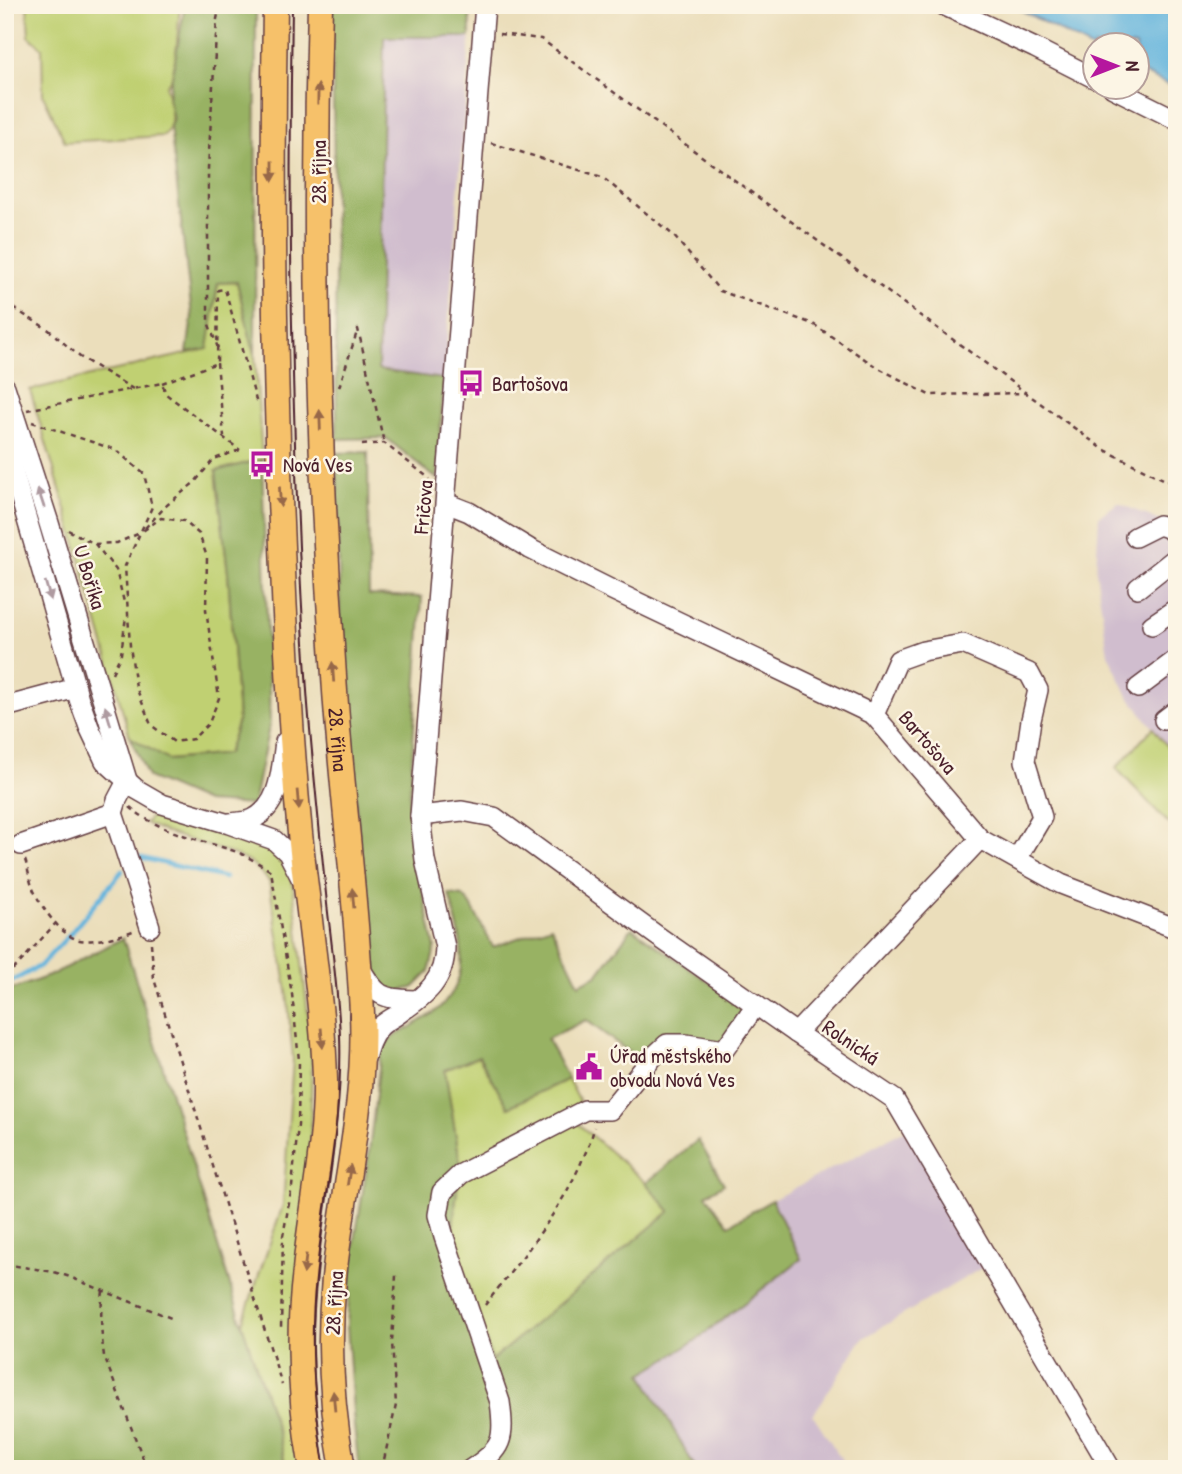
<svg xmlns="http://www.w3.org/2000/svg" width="1182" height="1474" font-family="'Patrick Hand',sans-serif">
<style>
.industrial{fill:#d0bdce}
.green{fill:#c0d072;stroke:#85784e;stroke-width:2}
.forest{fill:#98b264;stroke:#716848;stroke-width:2}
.water{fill:#62b4dd;stroke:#566a84;stroke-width:2}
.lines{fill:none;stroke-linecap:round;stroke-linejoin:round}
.stream{stroke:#62b4dd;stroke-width:4.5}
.minor-casing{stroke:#623c41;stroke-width:22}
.major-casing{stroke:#623c41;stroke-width:27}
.path{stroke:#623c41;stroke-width:2.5;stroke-dasharray:5 5;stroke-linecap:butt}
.minor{stroke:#fff;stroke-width:19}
.major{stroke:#f6c16b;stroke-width:24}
.tram{stroke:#4a1f2b;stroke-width:2}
.oneway{fill:#976848}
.oneway2{fill:#ae9aa0}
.labels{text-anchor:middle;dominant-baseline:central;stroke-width:5;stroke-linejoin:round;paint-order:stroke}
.street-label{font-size:21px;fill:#4a1f2b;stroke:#fcf5e5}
.poi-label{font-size:21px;fill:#4a1f2b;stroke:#fcf5e5;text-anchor:start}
</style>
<rect width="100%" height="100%" fill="#fcf5e5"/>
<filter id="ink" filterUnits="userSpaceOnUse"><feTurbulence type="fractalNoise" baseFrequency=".0143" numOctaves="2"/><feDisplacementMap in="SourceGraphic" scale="14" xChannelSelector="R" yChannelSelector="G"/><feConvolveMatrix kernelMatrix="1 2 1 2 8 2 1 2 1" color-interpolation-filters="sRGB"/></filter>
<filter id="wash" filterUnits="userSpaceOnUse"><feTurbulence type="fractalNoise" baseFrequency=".00686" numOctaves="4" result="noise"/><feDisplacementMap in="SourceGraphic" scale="28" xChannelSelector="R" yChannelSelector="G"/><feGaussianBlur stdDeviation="1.57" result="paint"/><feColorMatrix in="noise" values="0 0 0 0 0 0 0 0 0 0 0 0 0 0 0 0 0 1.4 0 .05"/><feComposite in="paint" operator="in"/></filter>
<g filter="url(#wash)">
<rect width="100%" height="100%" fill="#ebdebb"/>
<g class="industrial">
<path d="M384,37H470L444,379L378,371Z"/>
<path d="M1118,503L1177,528V759L1127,694L1108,654L1096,571L1099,516Z"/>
<path d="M905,1130L985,1266L862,1339L813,1415L848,1469H696L642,1374L695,1341L800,1259L772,1200Z"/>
</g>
<g class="green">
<path d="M27,5H180L175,67L173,76L166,86C169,104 178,122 163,136L65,142L43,95L42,48L29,36Z"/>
<path d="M237,282L255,357L262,459L216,471L228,573L238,721L227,754L168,760L130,737L66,509L30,390L207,349L218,283Z"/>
<path d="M1153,728L1177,759V827L1169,824L1116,768Z"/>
<path d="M155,813L260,841L278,857L292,878L312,1049L304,1469H286L279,1436L242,1324L283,1205L293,1059L287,991L269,881L253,864L235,855L165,832L145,823Z"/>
<path d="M478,1056L509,1107L568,1079L580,1102L575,1121L646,1183L671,1211L491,1361L452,1236L460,1162L445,1070Z"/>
</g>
<g class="forest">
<path d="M185,5H256L255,357L237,282L218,283L208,349L187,353L192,316L170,126L173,119L168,98Z"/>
<path d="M332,5H470V37H384L378,370L444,379L437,479L386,438L337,439Z"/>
<path d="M368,452L369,595L422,597L409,809L413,844L435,948L429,972L413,988L391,992L370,970L340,621L337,453Z"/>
<path d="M262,459L270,722L253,805L206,802L148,777L130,737L168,760L227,754L238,721L228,573L216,471Z"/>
<path d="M449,894L463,896L471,905L493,947L551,926L579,984L597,975L632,928L744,1007L721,1043L679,1040L649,1067L586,1020L547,1039L568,1079L508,1107L479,1056L445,1070L460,1162L452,1236L492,1360L670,1211L646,1183L698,1140L724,1184L706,1195L729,1225L772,1200L801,1259L695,1341L642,1374L696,1469H359L354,1426L347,1325L352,1258L368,1160L381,1052C386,1038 397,1035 409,1028C416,1023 425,1019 432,1014C476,982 461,937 449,894Z"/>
<path d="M123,938L242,1324L279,1436L286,1469H5V992L49,976Z"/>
</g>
<path class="water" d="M1012,5H1153L1177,17V89L1137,70L1136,46H1094V50Z"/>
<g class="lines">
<g class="stream">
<path d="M134,856L225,878"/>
<path d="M5,985L40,966L70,934L122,871"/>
</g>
</g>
</g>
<g filter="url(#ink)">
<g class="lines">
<g class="minor-casing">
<g id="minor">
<path d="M943,5L1035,48L1094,78"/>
<path d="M1113,88L1177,120"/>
<path d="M5,387L48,520L127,780"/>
<path d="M5,444L79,699L89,727L105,761L136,789L162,804L229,824L274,840L288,853L301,878"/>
<path d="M446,503L469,512L530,549L612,590L874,715L980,839L1061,884L1177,929"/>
<path d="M1135,537L1159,525L1168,528L1177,536"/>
<path d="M1138,588L1177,557"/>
<path d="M1152,625L1177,608"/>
<path d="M1138,688L1177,659"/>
<path d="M5,707L76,688"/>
<path d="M874,715L898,660L923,651L963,644L1029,673L1038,690L1031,720L1025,761L1042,817L1017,859"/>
<path d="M1164,720L1177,710"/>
<path d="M127,781L117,800L113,813L150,927"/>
<path d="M420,816L462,811L494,817L656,935L796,1033L894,1099L1111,1469"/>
<path d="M230,823C237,822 246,822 253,819C281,805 281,769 285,742"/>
<path d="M21,845L113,813"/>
<path d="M359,966C378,998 380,998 416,1000"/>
<path d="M796,1033L980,839"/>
<path d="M365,1058C368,1047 371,1037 379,1028C385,1021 394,1018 401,1012C426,995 445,980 445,947L425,860L420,816L485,5"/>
<path d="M471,1469C503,1449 505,1439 500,1402L444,1237L438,1215L442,1192L461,1174L585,1110H610L653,1057L667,1044H686L724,1050L756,1005"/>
</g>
</g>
<g class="major-casing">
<g id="major">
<path d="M275,5C271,239 276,472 290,706C294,774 300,843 309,911C315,967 324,1024 325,1080C326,1144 311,1207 305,1270C297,1336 300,1404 312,1469"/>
<path id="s1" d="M320,5C313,229 318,453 334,676C341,789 357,901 362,1014C366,1104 343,1189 334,1278C328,1341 331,1406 343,1469"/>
</g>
</g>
<g class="path">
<path d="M499,34L541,39L1103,449L1177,486"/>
<path d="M491,143L602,177L673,235L720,291L813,324L875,366L929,395L1026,393"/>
<path d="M5,303L49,330L80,357L133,389"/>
<path d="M218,348L208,322V168L217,19L220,5"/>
<path d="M217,363L224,436"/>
<path d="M162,383L217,363L218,290L225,289L257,404"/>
<path d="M339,387L358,329L384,443"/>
<path d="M27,410L162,383L166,394L240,450"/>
<path d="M32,422L116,450L144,474L152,507L125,566L130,646L136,687L151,725L174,742L193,739L209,723L219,698L206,610L207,557L199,534L184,521L161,518L140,533"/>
<path d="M362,445L384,443L430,479"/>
<path d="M145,528L167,505L195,482L214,459L240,450"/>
<path d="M68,530L95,544L117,543L140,533"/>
<path d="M95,544L116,570L124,602"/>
<path d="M112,673L121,654L126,616"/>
<path d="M130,807C160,833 200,839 237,852C249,857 260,864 271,871L292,994L299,1060L298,1125L292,1187L283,1236L281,1328"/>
<path d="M25,860C28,868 29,878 32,886C38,903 59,933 76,939C91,944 121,936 135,930"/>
<path d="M151,943L154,979L282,1385"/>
<path d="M5,976L17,966L55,924"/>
<path d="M5,1264L54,1272L67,1276L171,1318"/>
<path d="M103,1291C100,1313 101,1334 104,1356L147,1469"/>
<path d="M485,1305C520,1260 558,1215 581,1163C586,1151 592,1140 594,1127"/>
<path d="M382,1469L396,1405L392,1342L396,1275"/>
</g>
<use href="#minor" class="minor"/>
<use href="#major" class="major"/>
<path class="tram" d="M292,5C288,234 292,462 307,691C312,762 320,833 327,904C332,948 338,992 340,1036C343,1119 324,1196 316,1278C309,1341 314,1406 325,1469"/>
</g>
<defs><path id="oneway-solid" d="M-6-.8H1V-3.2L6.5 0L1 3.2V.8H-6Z" transform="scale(1.75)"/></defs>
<g class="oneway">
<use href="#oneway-solid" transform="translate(318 94) rotate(-89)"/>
<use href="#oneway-solid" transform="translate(273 171) rotate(90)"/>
<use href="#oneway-solid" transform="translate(320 420) rotate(-92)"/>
<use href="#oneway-solid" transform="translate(280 497) rotate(87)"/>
<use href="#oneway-solid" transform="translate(333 672) rotate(-94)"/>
<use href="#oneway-solid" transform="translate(298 800) rotate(85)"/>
<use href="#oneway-solid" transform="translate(353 898) rotate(-95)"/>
<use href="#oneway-solid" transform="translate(322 1038) rotate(85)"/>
<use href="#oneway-solid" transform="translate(349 1175) rotate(-81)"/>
<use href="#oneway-solid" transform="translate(305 1264) rotate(97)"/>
<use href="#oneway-solid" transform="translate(334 1401) rotate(-95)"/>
</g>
<g class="oneway2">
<use href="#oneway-solid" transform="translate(41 498) rotate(-108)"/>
<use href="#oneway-solid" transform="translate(48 591) rotate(74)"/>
<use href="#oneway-solid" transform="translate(108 716) rotate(-107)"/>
</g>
</g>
<defs>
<g id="bus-bare" transform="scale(2.1)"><path d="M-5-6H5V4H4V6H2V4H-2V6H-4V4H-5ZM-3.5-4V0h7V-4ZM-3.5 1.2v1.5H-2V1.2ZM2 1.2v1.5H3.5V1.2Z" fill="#b5179e" stroke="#fcf5e5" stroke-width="2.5" paint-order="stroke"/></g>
<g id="civic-bare" transform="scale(2.1)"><path d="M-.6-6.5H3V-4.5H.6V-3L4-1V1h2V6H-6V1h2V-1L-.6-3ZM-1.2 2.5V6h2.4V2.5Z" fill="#b5179e" stroke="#fcf5e5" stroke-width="2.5" paint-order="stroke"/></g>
</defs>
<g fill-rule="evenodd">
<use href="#bus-bare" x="471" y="383"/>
<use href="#bus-bare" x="262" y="464"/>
<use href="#civic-bare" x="589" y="1067"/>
</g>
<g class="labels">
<g class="street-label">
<text transform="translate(318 172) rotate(-90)">28. října</text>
<text transform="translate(423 507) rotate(-85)">Fričova</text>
<text transform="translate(90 577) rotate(73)">U Boříka</text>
<text stroke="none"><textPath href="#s1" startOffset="735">28. října</textPath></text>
<text transform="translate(928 742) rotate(49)">Bartošova</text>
<text transform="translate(851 1042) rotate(34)">Rolnická</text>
<text transform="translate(334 1303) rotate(-87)">28. října</text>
</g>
<g class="poi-label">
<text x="492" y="383">Bartošova</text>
<text x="283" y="464">Nová Ves</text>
<text x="610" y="1055">Úřad městského<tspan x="610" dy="24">obvodu Nová Ves</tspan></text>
</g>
</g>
<rect width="1182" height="1474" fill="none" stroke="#fcf5e5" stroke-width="28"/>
<g transform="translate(1116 66) rotate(90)"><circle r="33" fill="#fcf5e5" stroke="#b59f9b" stroke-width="2"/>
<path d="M0-5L12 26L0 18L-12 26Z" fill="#b5179e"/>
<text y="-10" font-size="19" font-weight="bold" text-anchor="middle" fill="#4a1f2b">N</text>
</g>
</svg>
